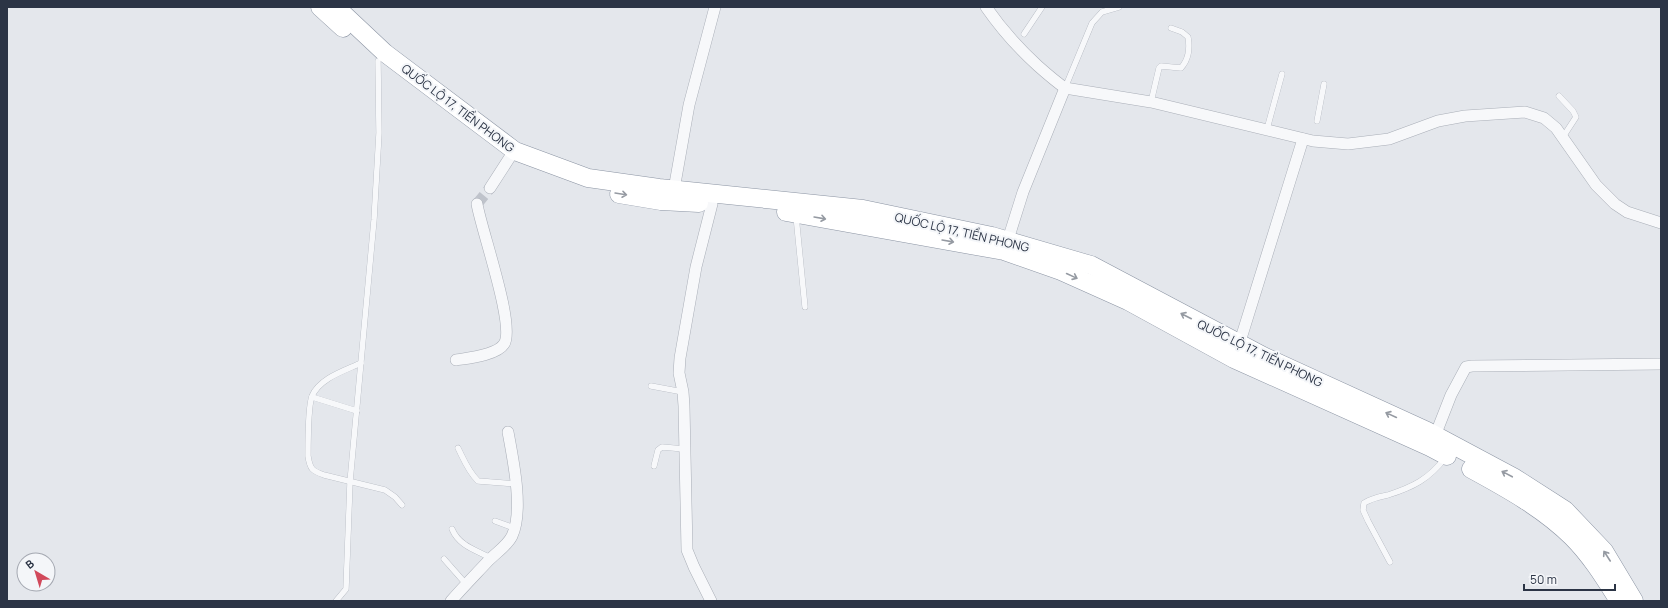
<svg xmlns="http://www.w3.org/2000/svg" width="1668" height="608" font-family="Manrope,sans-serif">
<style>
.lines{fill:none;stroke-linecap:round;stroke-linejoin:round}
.minor-tunnel{stroke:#bfc3cb;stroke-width:11;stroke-dasharray:11 5.5;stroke-linecap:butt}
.service-casing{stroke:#a9aeb7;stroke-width:6}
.minor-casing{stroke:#a9aeb7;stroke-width:12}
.trunk-casing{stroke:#8b94a3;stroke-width:19}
.service{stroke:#f7f8fa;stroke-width:5.5}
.minor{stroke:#f7f8fa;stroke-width:11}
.trunk{stroke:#fff;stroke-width:18}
.oneway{stroke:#959aa2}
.labels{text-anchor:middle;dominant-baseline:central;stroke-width:4;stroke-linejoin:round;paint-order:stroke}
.street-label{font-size:12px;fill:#2b3445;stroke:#f4f6f9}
</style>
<rect width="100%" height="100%" fill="#e4e7ec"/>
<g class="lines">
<path class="minor-tunnel" d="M477,204L490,188"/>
<g class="service-casing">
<g id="service">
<path d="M1024,34L1042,7"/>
<path d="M1065,88L1092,23L1102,12L1119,7"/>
<path d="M1559,96L1573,111L1576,117L1563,137"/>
<path d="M1151,102L1159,68L1161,66L1181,68C1189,59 1190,48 1188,37L1182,32L1171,28"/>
<path d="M1317,121L1324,84"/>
<path d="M1267,129L1282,74"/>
<path d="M796,216L805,307"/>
<path d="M361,363C344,371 320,378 312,396C308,407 308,443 308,456C310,469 312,471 324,475L385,490L395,497L402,505"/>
<path d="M651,386L683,392"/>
<path d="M312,397L357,411"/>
<path d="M458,448C464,460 468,471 478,481L517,484"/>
<path d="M654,466L658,450L662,447L684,449"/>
<path d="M495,521L514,528"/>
<path d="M452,529C459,546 476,550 491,558"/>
<path d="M444,559L466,584"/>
<path d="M1390,562L1368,521L1363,510L1364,503C1372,498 1379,497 1388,495C1413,487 1429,479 1445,458"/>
<path d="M336,601L346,589L350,482L374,220L379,133L378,61"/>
</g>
</g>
<g class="minor-casing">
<g id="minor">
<path d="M986,7C1002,30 1017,47 1038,66C1047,74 1055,81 1065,88L1151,102L1313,141L1348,144L1389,139L1438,121L1465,116L1525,112L1544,118L1556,128L1596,185L1615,204L1627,212L1661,223"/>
<path d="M490,188L510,157"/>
<path d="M673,195L689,105L715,7"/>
<path d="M1006,246L1023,192L1065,88"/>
<path d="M1238,348L1303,139"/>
<path d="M456,360C469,358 497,355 504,344C516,327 481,229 477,204"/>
<path d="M1433,441L1451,395L1466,367L1472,366L1661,364"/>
<path d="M451,601C463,587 476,574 489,560C497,552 507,546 512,536C524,511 513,459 508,432"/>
<path d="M711,601L694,567L687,550L684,406L683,392L679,373L680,358L696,267L712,204"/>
</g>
</g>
<g class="trunk-casing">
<g id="trunk">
<path d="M320,7L343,28"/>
<path d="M336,7L385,53L515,151L588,178L659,188L863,209L992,236L1091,265L1263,356L1427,431L1515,478L1565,510L1604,551L1634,601"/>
<path d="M619,194L661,201L699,203"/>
<path d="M786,212L1004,251L1061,271L1128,301L1234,359L1430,447L1447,456"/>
<path d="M1471,469C1506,488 1544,509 1572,537C1591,556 1605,579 1619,601"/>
</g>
</g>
<use href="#service" class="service"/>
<use href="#minor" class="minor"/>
<use href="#trunk" class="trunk"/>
</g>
<defs><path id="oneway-shaft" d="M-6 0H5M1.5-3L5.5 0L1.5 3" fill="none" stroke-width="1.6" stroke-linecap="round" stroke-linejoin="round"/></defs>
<g class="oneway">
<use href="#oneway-shaft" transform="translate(621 194) rotate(9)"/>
<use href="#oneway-shaft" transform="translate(820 218) rotate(10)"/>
<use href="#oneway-shaft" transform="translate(948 241) rotate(10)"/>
<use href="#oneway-shaft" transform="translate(1072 276) rotate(25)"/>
<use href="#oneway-shaft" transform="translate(1186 316) rotate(-153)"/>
<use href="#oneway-shaft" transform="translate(1391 415) rotate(-155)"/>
<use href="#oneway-shaft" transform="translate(1507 474) rotate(-152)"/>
<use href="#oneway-shaft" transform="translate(1607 556) rotate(-123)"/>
</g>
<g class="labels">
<g class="street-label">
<text transform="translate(458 108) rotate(37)">QUỐC LỘ 17, TIỀN PHONG</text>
<text transform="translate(962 232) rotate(13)">QUỐC LỘ 17, TIỀN PHONG</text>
<text transform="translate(1260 353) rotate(26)">QUỐC LỘ 17, TIỀN PHONG</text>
</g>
</g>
<rect width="1668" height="608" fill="none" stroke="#2b3445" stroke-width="16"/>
<g transform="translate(36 572) rotate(322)"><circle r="19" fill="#f4f6f9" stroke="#a4a8b1"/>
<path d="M0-3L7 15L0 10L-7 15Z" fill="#d1495b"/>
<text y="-6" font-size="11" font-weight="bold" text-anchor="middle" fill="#2b3445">B</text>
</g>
<path d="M1524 584v6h91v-6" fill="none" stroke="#2b3445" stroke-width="2"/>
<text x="1530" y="584" font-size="12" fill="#2b3445" stroke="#f4f6f9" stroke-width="3" paint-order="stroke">50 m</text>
</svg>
